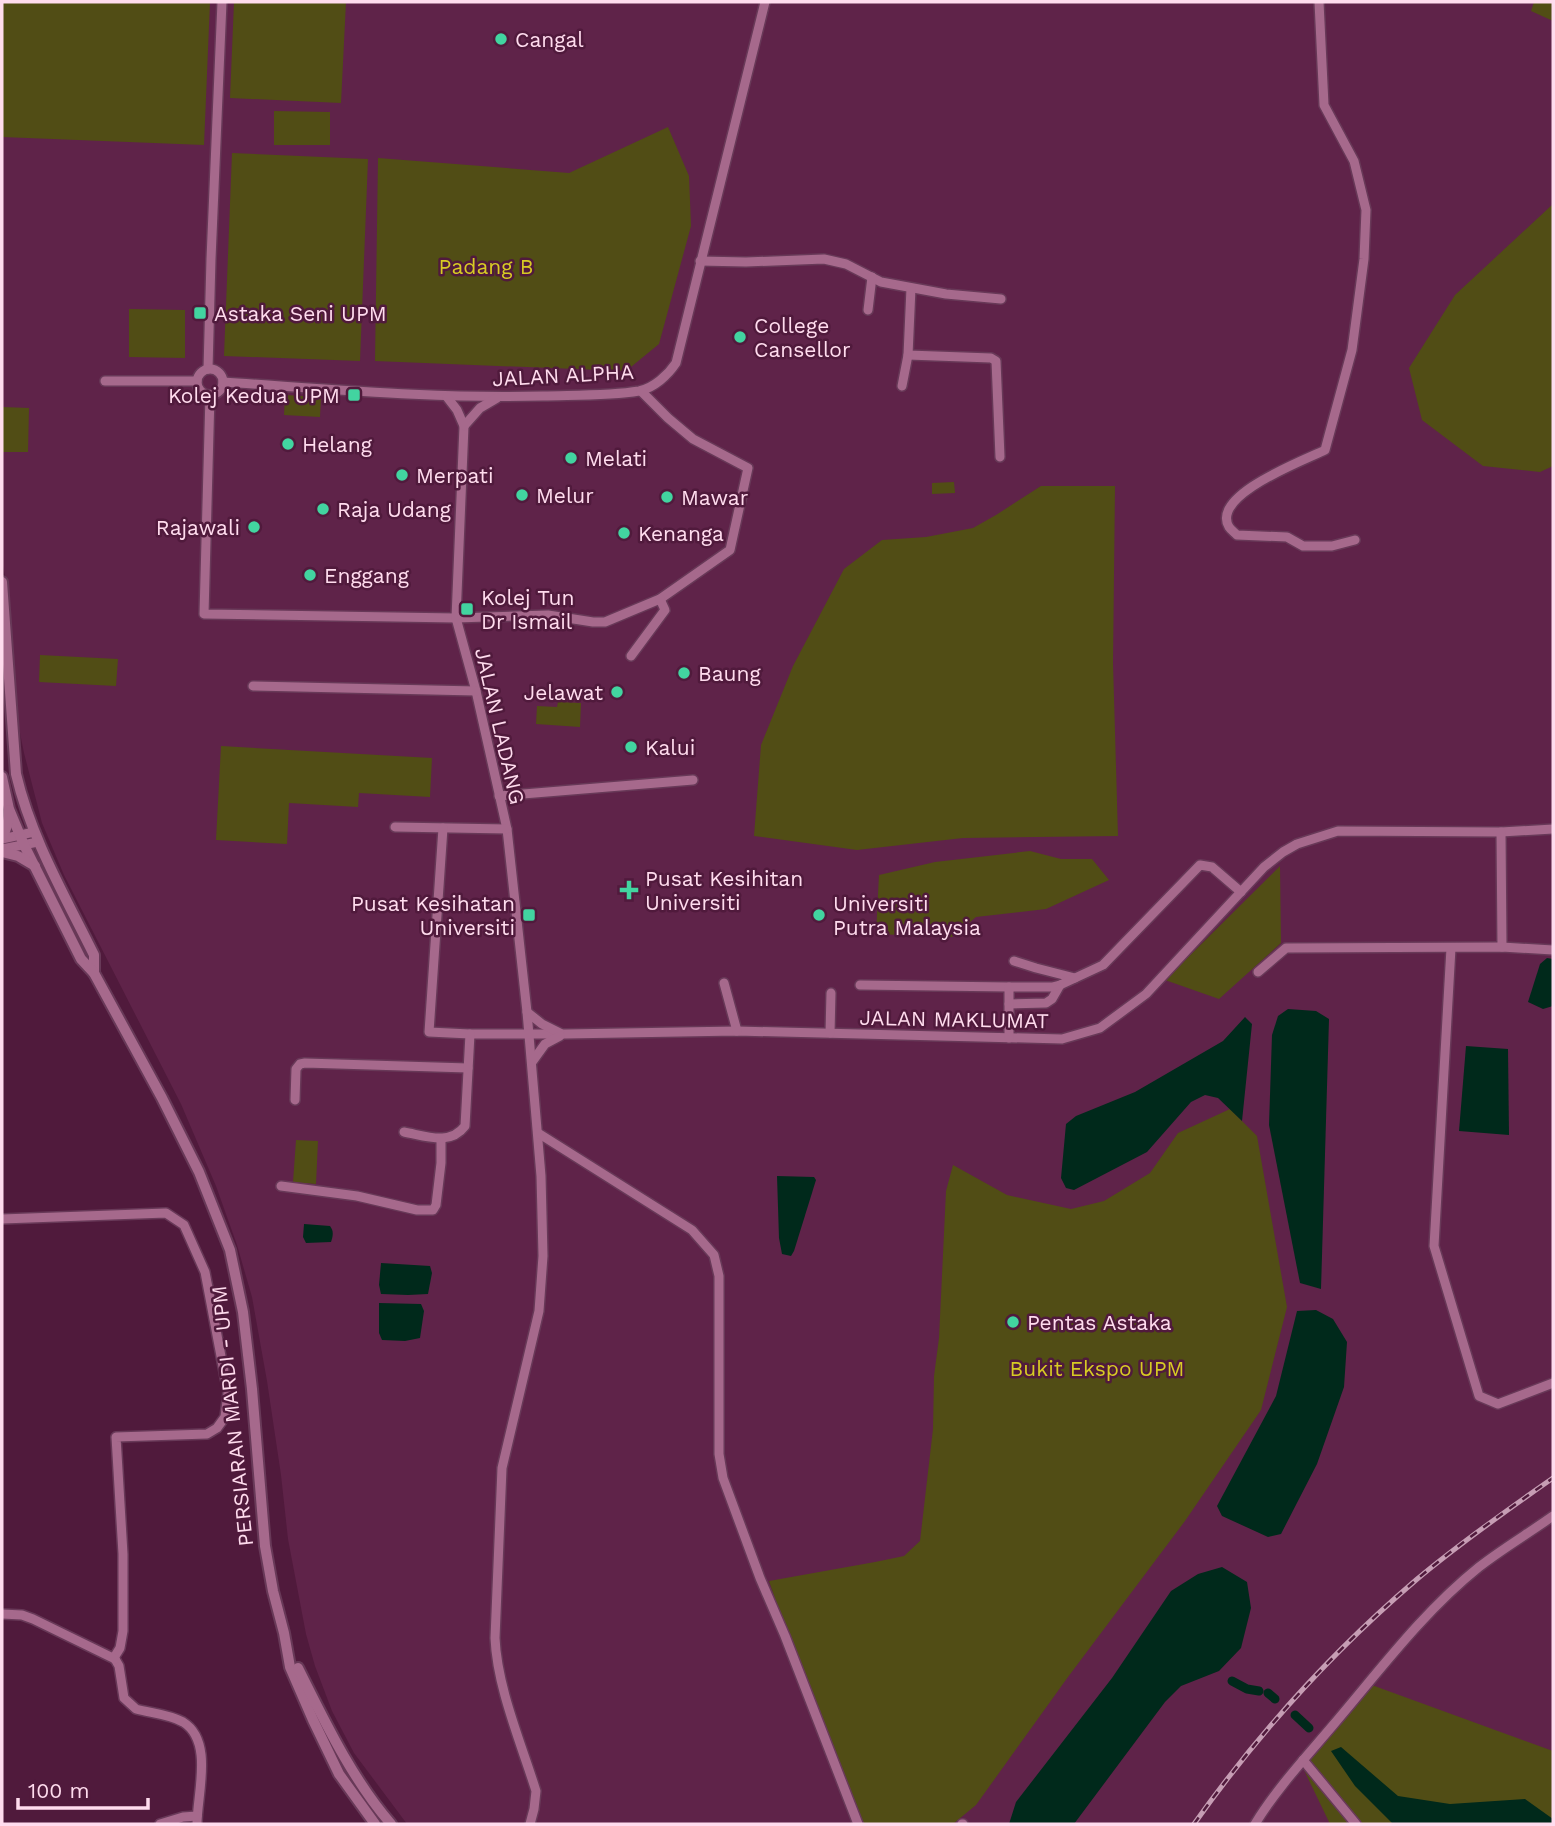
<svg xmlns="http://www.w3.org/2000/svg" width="1555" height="1826" font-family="'Work Sans',sans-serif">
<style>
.built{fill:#5f2349}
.green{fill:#514d15}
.water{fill:#00291b}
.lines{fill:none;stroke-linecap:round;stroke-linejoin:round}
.canal{stroke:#00291b;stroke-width:9}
.minor-casing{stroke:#683958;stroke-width:12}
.tertiary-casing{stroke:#683958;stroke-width:14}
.minor{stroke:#a6698c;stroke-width:9}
.tertiary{stroke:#a6698c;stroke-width:10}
.rail-casing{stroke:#c69db4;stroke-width:5}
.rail{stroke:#501a3c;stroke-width:2.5;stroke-dasharray:8;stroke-linecap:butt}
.poi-dot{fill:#42d4a0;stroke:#501a3c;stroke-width:2.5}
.labels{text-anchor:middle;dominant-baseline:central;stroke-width:5;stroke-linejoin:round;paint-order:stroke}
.poi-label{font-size:21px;fill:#ffdcee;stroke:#501a3c;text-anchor:start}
.park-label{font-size:21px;fill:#d7cb24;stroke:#501a3c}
.street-label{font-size:21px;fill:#ffdcee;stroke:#501a3c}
</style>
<rect width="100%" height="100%" fill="#501a3c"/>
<path class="built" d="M2,2H1553V1824H407L354,1753L332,1711L315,1666L306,1634L288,1539L281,1475L267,1381L252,1297L237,1245L216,1186L181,1104L64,875L42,823L24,753L19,728L7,586L2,561Z"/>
<g class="green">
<path d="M2,2H210L204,145L2,137Z"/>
<path d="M234,2H346L341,103L230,98Z"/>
<path d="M1534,2H1553V21L1531,11Z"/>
<path d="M274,111L330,112V145H274Z"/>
<path d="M668,127L689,176L691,226L659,344L626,371L375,361L378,158L569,173Z"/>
<path d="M232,153L368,159L360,361L224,356Z"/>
<path d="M1553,204V466L1540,472L1483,466L1422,420L1409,368L1455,295Z"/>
<path d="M129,309L185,310V358L129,357Z"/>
<path d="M285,395L321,397L320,417L284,415Z"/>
<path d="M2,407L29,408L28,452H2Z"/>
<path d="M954,482L955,493L932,494V483Z"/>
<path d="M1041,486H1115L1113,663L1118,836L963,838L857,850L754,836L761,745L793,666L844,569L882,540L926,537L973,528L996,515Z"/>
<path d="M40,655L118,659L116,686L39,682Z"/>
<path d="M558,702L581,703L580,727L536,724L537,706L557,707Z"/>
<path d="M221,746L432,758L430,797L359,793L358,807L289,803L287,844L216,840Z"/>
<path d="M1030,851L1061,859H1092L1109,880L1046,909L976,917L952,937L876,934L879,875L935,862Z"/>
<path d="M1280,866L1281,943L1219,999L1165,980Z"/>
<path d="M1230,1109L1257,1136L1287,1307L1261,1410L1185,1521L1068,1677L976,1805L953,1824H852L769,1581L875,1562L904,1556L920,1541L933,1429L934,1376L939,1338L946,1191L953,1165L1007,1195L1071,1209L1104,1201L1150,1173L1178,1133Z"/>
<path d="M296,1140L318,1141L316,1184L293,1182Z"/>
<path d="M1369,1684L1553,1751V1824H1330L1303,1768Z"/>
</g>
<g class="water">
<path d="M1547,958L1553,959V1006L1543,1009L1528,1002L1540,964Z"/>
<path d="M1288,1009L1316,1011L1329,1019L1321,1289L1300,1283L1269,1125L1272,1035L1278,1016Z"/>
<path d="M1245,1017L1252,1024L1242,1121L1218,1098L1205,1095L1191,1102L1147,1152L1074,1190L1066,1188L1061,1178L1066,1124L1076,1116L1135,1092L1223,1041Z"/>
<path d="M1466,1046L1508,1049L1509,1135L1459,1131Z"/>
<path d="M777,1176L814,1177L816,1180L794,1251L791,1256L782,1254L779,1238Z"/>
<path d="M304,1224L330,1226C334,1231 333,1236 331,1242L306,1243L303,1237Z"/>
<path d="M381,1263L430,1266L432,1273L428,1294L408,1295L381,1294L379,1285Z"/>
<path d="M379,1303L421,1304L424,1311L420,1338L405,1341L382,1340L379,1333Z"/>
<path d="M1316,1310L1333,1319L1347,1342L1344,1387L1317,1464L1281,1534L1268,1537L1222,1516L1217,1506L1276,1396L1297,1311Z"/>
<path d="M1222,1567L1247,1582L1251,1608L1241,1648L1219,1671L1181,1686L1165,1702L1074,1824H1009L1016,1802L1112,1678L1171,1591L1198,1574Z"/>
<path d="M1341,1747L1398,1796L1450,1804L1525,1799L1553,1819V1824H1393L1355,1786L1331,1751Z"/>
</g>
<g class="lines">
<g class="canal">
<path d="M1232,1681L1247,1689L1259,1691"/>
<path d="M1268,1693L1275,1699"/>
<path d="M1295,1715L1309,1728"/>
</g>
<g class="minor-casing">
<g id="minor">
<path d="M1319,2L1324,105L1354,161L1366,210L1364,259L1352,350L1325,450C1305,460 1210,495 1229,527C1231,530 1234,532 1237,535L1287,537L1303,546H1332L1355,540"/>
<path d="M700,261L746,262L824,259L846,264L881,282L946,294L1001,299"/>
<path d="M868,310L872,277"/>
<path d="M908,355L991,358L996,361L1000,457"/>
<path d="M208,369L211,259L222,2"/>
<circle cx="210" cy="382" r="13"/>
<path d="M105,381H197"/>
<path d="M223,382C330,389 436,399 543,396C573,395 609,396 639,391C654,388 668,375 676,363L765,2"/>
<path d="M902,386L908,355L911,288"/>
<path d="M210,395L204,614L456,618L548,615L593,622H605L660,599L730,550L748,468L693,439L668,418L641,391"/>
<path d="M447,397L457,410L464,426L456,618L476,691L507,829L527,1012L541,1176L543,1256L539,1311L502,1468L495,1638C497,1687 521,1743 536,1791L534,1809L530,1824"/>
<path d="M464,426L480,408L497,398"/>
<path d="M631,656L665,610L660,599"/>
<path d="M253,686L476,691"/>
<path d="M499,796L693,780"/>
<path d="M395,827L507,829"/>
<path d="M443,828L429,1032L470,1034H565L737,1031L1062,1039L1100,1028L1146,994L1264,867L1283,852L1297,844L1338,831L1501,832L1553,829"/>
<path d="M1501,832L1502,947"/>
<path d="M2,839L34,832"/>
<path d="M2,849L38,842"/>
<path d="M1451,948L1434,1246L1479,1396L1498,1404L1553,1383"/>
<path d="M1014,961L1036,968L1075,978"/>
<path d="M1258,972L1286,948L1502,947L1553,950"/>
<path d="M724,983L737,1031"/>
<path d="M860,985L1009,987"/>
<path d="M1009,1004L1046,1003L1052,999L1060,985"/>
<path d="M527,1012L542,1024L560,1033"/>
<path d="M830,1033L831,993"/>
<path d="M1009,1038V987H1052L1060,985L1103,965L1200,865L1212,867L1241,892"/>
<path d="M532,1062L545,1044L560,1036"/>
<path d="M295,1100L296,1069L300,1064L305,1063L468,1068"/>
<path d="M404,1132C426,1136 450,1146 465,1126L470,1034"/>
<path d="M538,1133L692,1230L714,1255L719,1276V1454L723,1478L760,1578L785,1636L858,1824"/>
<path d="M281,1186L357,1196L417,1210H433L436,1205L441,1163V1139"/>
<path d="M2,1219L166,1213L184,1225L205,1272L228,1393L225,1417L217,1428L207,1434L116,1437L123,1554V1631L120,1648L115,1656V1659L119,1666L124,1698L136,1709C150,1713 169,1714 183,1722C214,1741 197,1794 197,1824"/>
<path d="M2,1614L22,1615L33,1619L115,1659"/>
<path d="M1303,1760L1356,1824"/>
<path d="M160,1824L183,1817L197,1816"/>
<path d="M962,1824H963"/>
<path d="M1255,1824C1277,1788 1307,1756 1334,1724C1380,1670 1423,1612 1479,1567C1502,1549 1529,1533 1553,1516"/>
</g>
</g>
<g class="tertiary-casing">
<g id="tertiary">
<path d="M2,582L16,774C31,838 65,896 94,955V973"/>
<path d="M2,777L9,809L24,845L81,959L94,973L162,1098L199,1172L230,1250L243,1312L252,1389L265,1546L273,1591L284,1633L290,1667L313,1720L339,1774L375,1824"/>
<path d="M2,837C7,829 9,820 9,810"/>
<path d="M2,852L18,856L35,866"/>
<path d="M298,1668C325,1722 352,1779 391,1824"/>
</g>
</g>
<use href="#minor" class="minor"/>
<use href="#tertiary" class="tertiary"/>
<g class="rail-casing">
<path id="rail" d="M1194,1824C1257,1735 1333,1651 1416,1580C1460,1543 1507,1510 1553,1478"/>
</g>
<use href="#rail" class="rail"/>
</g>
<g class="poi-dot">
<circle cx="501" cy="39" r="7"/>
<rect x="193" y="306" width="14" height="14" rx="3.5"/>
<circle cx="740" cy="337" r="7"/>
<rect x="347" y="388" width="14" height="14" rx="3.5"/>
<circle cx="288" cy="444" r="7"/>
<circle cx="571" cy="458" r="7"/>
<circle cx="402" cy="475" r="7"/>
<circle cx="522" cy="495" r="7"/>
<circle cx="667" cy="497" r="7"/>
<circle cx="323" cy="509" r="7"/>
<circle cx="254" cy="527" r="7"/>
<circle cx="624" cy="533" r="7"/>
<circle cx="310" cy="575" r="7"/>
<rect x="460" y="602" width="14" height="14" rx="3.5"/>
<circle cx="684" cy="673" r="7"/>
<circle cx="617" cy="692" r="7"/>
<circle cx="631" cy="747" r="7"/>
<path d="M625.5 879.5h7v7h7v7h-7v7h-7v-7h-7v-7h7z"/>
<rect x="522" y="908" width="14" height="14" rx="3.5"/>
<circle cx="819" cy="915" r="7"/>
<circle cx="1013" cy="1322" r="7"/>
</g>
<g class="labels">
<g class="poi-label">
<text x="515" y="39">Cangal</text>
<text x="214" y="313">Astaka Seni UPM</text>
<text x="754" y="325">College<tspan x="754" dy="24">Cansellor</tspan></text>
<text x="340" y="395" text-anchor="end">Kolej Kedua UPM</text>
<text x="302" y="444">Helang</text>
<text x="585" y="458">Melati</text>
<text x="416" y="475">Merpati</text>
<text x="536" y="495">Melur</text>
<text x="681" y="497">Mawar</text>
<text x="337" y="509">Raja Udang</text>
<text x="240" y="527" text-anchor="end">Rajawali</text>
<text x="638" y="533">Kenanga</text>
<text x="324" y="575">Enggang</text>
<text x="481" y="597">Kolej Tun<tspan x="481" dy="24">Dr Ismail</tspan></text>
<text x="698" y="673">Baung</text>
<text x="603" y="692" text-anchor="end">Jelawat</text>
<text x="645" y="747">Kalui</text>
<text x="645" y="878">Pusat Kesihitan<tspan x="645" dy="24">Universiti</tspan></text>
<text x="515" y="903" text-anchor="end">Pusat Kesihatan<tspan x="515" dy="24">Universiti</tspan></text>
<text x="833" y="903">Universiti<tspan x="833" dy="24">Putra Malaysia</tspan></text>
<text x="1027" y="1322">Pentas Astaka</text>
</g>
<g class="park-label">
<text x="486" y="266">Padang B</text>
<text x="1097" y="1368">Bukit Ekspo UPM</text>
</g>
<g class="street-label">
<text transform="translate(563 375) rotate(-3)">JALAN ALPHA</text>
<text transform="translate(500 726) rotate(77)">JALAN LADANG</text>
<text transform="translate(954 1019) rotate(1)">JALAN MAKLUMAT</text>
<text transform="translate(232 1416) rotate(-96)">PERSIARAN MARDI - UPM</text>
</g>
</g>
<rect width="1555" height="1826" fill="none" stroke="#ffdcee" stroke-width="7"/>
<path d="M18 1798v10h130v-10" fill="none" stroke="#ffdcee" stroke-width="3.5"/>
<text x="28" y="1798" font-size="21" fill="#ffdcee" stroke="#501a3c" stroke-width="5" paint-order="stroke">100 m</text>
</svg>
